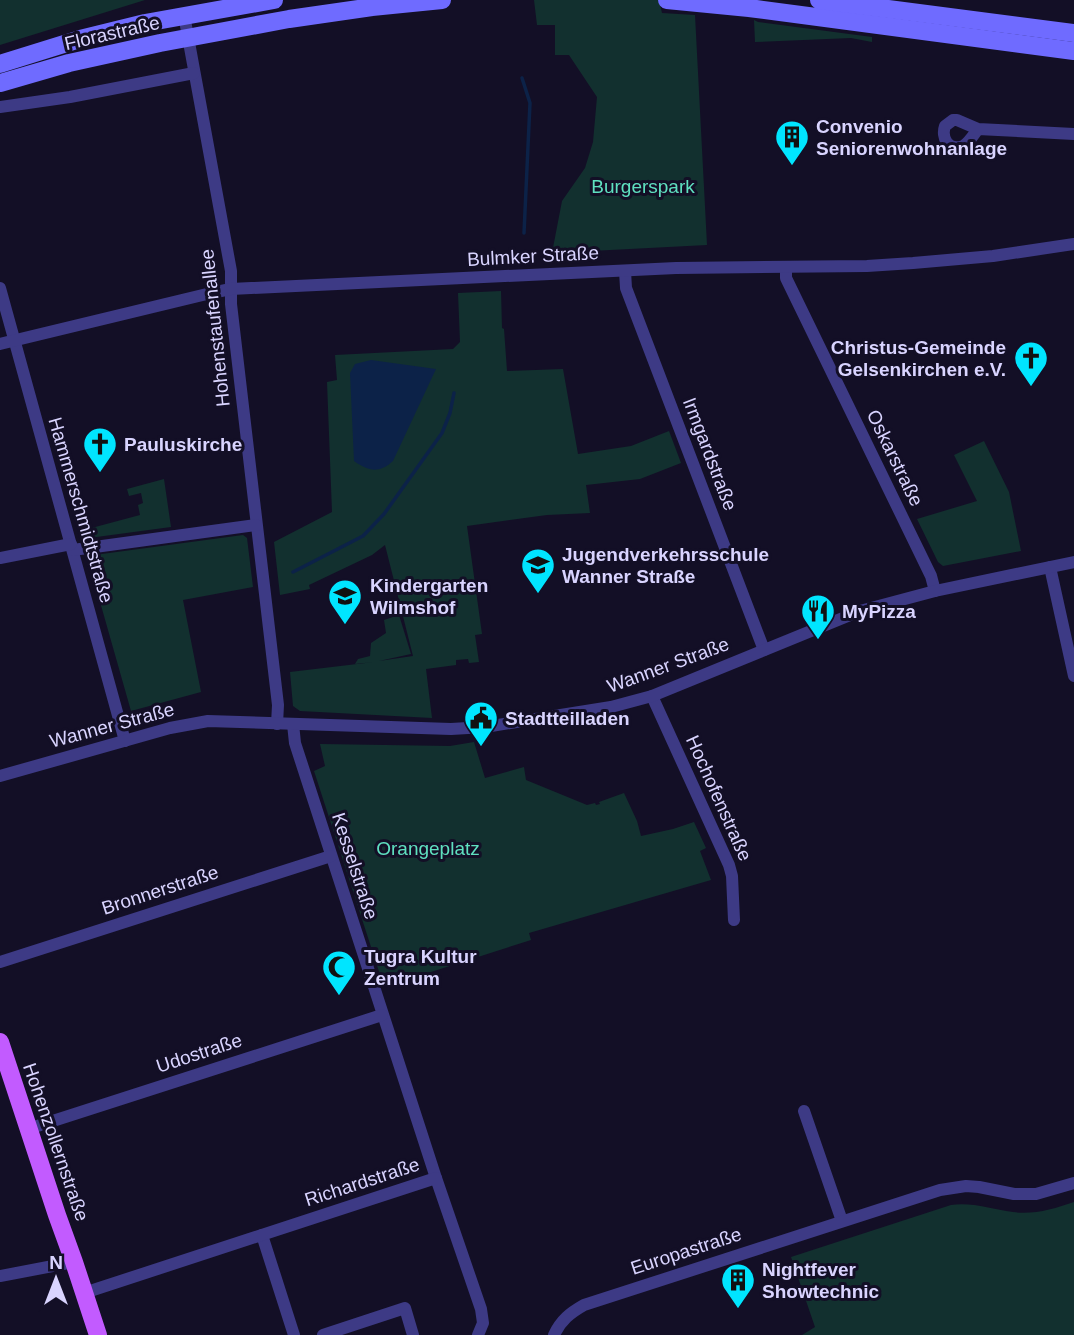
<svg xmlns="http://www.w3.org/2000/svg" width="1074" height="1335" font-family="Arial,sans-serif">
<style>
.green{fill:#12302f}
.water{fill:#0c2248}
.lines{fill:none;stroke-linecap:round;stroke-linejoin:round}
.stream{stroke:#0c2248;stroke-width:3.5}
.street{stroke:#3d3a85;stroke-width:12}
.secondary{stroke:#6f6bff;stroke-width:18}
.primary{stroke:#c25bff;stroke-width:18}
.labels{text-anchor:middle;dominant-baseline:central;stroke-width:6;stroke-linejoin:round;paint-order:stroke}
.street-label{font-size:19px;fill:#d9d4ff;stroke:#130f26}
.poi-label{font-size:19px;font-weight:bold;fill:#d9d4ff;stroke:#130f26;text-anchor:start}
.park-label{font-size:19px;fill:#5fe0c0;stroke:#130f26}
</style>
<rect width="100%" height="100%" fill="#130f26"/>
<g class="green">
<path d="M0,0H145L0,45Z"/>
<path d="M534,0H659L662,13L695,15L707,245L552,253L562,201L585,168L593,142L597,97L569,55H555V25H537Z"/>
<path d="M754,20L758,22L872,37V42L851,38L755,42Z"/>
<path d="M501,291L502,328L504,329L507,371L563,369L578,454L631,446L669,431L681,463L640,479L586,485L590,513L547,515L467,526L482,634L475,635L479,662L469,663L468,659L456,660V665L426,669L432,718L300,711L293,706L290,672L374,662L355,664L358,659L370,656L371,643L386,633L384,620L399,615L411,654L379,661L413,656L385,545L372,555L309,585L310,589L280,595L274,542L332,512L327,382L337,380L335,355L453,349L460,342L458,293Z"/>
<path d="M984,441L1009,492L1021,551L943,566L938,562L917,519L977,501L954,455Z"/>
<path d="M164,479L171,527L89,538L84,536L80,528L84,530L140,515L138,505L143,503L141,493L129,496L127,489Z"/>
<path d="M243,535L247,538L253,587L183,600L201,692L131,711L87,556Z"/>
<path d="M474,742L485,778L524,767L526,780L587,805L595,803L596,805L600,804L599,802L624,793L637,821L641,836L673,829L694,822L706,848L700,851L711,880L529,933L531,940L384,987L314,771L325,766L320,744L450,746Z"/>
<path d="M1074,1202V1335H802L815,1327L791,1257L951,1205C972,1202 991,1209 1013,1212C1033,1215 1054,1209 1074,1202Z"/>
</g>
<path class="water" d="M371,360L436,369L393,461C379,474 368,471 354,461L350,373L355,364Z"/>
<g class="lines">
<g class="stream">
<path d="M522,78L530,103L524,233"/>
<path d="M293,572L363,536L384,514L442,433L450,413L454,393"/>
</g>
<g class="street">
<path d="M184,15L231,271V304L278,705L277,724"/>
<path d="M0,107L70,97L194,73"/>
<path d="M978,129C974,134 969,143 963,146C948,152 941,137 945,126L953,120H957L978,129L1074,134"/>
<path d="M786,267V278L931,576L935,591"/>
<path d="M625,271L626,288L764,650"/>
<path d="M0,288L125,741"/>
<path d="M0,344L211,293L231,289L676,268L867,266L913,263L993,256L1074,244"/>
<path d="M73,550L256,525"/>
<path d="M0,558L71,544"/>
<path d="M1050,567L1074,676"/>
<path d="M652,696L729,865L732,876L734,920"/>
<path d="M293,724L295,743L436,1178"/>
<path d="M0,776L170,728L208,721L451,729L485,727L611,707L652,696L860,611L935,591L1074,562"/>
<path d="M0,962L331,856"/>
<path d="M804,1111L842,1221"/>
<path d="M28,1129L382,1015"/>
<path d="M262,1235L294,1335"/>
<path d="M0,1276L74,1262"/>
<path d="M84,1293L436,1178L481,1309L483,1323L478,1335"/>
<path d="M323,1335L405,1308L413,1335"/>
<path d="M554,1335C561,1320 570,1313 584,1305L940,1190L966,1186L979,1187L1014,1194H1036L1074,1183"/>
</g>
<g class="secondary">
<path d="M667,0L749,8L1074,51"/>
<path d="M819,0L1074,33"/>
<path d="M0,64L80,39L145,23L274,0"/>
<path d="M0,83L69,63L160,43L289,19L372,7L442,0"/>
</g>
<path class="primary" d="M0,1042L57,1215L74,1262L98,1335"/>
</g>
<defs>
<g id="building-pin" transform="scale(1.75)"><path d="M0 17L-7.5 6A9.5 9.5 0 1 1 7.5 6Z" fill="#00e5ff" stroke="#130f26"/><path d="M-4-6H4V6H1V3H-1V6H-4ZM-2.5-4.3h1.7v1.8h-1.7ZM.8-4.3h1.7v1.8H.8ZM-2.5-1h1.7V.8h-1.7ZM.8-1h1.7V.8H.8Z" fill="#111"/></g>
<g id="church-pin" transform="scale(1.75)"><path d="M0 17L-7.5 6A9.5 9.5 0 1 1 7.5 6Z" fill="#00e5ff" stroke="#130f26"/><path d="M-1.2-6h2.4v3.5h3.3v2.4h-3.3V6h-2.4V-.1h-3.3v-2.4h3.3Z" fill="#111"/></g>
<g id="school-pin" transform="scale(1.75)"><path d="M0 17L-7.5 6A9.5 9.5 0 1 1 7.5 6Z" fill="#00e5ff" stroke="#130f26"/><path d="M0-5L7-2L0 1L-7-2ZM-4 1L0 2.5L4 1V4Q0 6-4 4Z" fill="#111"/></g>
<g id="restaurant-pin" transform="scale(1.75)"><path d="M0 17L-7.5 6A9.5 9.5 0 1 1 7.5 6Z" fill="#00e5ff" stroke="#130f26"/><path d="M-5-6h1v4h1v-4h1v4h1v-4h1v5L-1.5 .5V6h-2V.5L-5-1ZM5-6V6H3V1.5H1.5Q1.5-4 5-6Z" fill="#111"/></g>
<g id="civic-pin" transform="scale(1.75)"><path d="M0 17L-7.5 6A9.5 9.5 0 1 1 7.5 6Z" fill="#00e5ff" stroke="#130f26"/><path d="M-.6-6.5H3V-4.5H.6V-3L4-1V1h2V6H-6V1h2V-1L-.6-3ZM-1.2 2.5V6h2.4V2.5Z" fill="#111"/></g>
<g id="mosque-pin" transform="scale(1.75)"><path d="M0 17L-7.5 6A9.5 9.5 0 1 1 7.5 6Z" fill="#00e5ff" stroke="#130f26"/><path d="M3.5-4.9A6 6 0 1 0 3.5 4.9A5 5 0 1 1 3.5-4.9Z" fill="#111"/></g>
</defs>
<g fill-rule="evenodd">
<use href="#building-pin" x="792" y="137"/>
<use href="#church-pin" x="1031" y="358"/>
<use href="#church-pin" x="100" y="444"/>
<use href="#school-pin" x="538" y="565"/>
<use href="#school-pin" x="345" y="596"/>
<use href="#restaurant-pin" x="818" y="611"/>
<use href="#civic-pin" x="481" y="718"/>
<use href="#mosque-pin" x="339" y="967"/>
<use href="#building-pin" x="738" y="1280"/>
</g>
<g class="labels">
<g class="street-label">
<text transform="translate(112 33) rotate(-13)">Florastraße</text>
<text transform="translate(533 256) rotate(-3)">Bulmker Straße</text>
<text transform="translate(215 328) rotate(-96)">Hohenstaufenallee</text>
<text transform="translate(710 454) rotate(69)">Irmgardstraße</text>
<text transform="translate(895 458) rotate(64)">Oskarstraße</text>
<text transform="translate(81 510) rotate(74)">Hammerschmidtstraße</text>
<text transform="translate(668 665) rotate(-20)">Wanner Straße</text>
<text transform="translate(112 725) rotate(-15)">Wanner Straße</text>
<text transform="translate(719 798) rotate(66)">Hochofenstraße</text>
<text transform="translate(355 866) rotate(72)">Kesselstraße</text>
<text transform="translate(160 890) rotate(-18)">Bronnerstraße</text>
<text transform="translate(199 1053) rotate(-18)">Udostraße</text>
<text transform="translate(56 1142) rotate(71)">Hohenzollernstraße</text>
<text transform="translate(362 1182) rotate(-18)">Richardstraße</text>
<text transform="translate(686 1251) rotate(-18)">Europastraße</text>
</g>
<g class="poi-label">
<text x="816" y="126">Convenio<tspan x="816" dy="22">Seniorenwohnanlage</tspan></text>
<text x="1006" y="347" text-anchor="end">Christus-Gemeinde<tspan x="1006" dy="22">Gelsenkirchen e.V.</tspan></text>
<text x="124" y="444">Pauluskirche</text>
<text x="562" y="554">Jugendverkehrsschule<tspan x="562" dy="22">Wanner Straße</tspan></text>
<text x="370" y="585">Kindergarten<tspan x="370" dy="22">Wilmshof</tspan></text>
<text x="842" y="611">MyPizza</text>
<text x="505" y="718">Stadtteilladen</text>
<text x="364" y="956">Tugra Kultur<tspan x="364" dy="22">Zentrum</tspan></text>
<text x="762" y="1269">Nightfever<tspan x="762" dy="22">Showtechnic</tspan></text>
</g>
<g class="park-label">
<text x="643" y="186">Burgerspark</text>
<text x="428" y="848">Orangeplatz</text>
</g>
</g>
<g transform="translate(56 1279)" stroke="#130f26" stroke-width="5" paint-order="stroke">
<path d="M0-5L12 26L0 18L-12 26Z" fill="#d9d4ff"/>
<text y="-10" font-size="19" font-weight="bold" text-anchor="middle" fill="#d9d4ff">N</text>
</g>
</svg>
